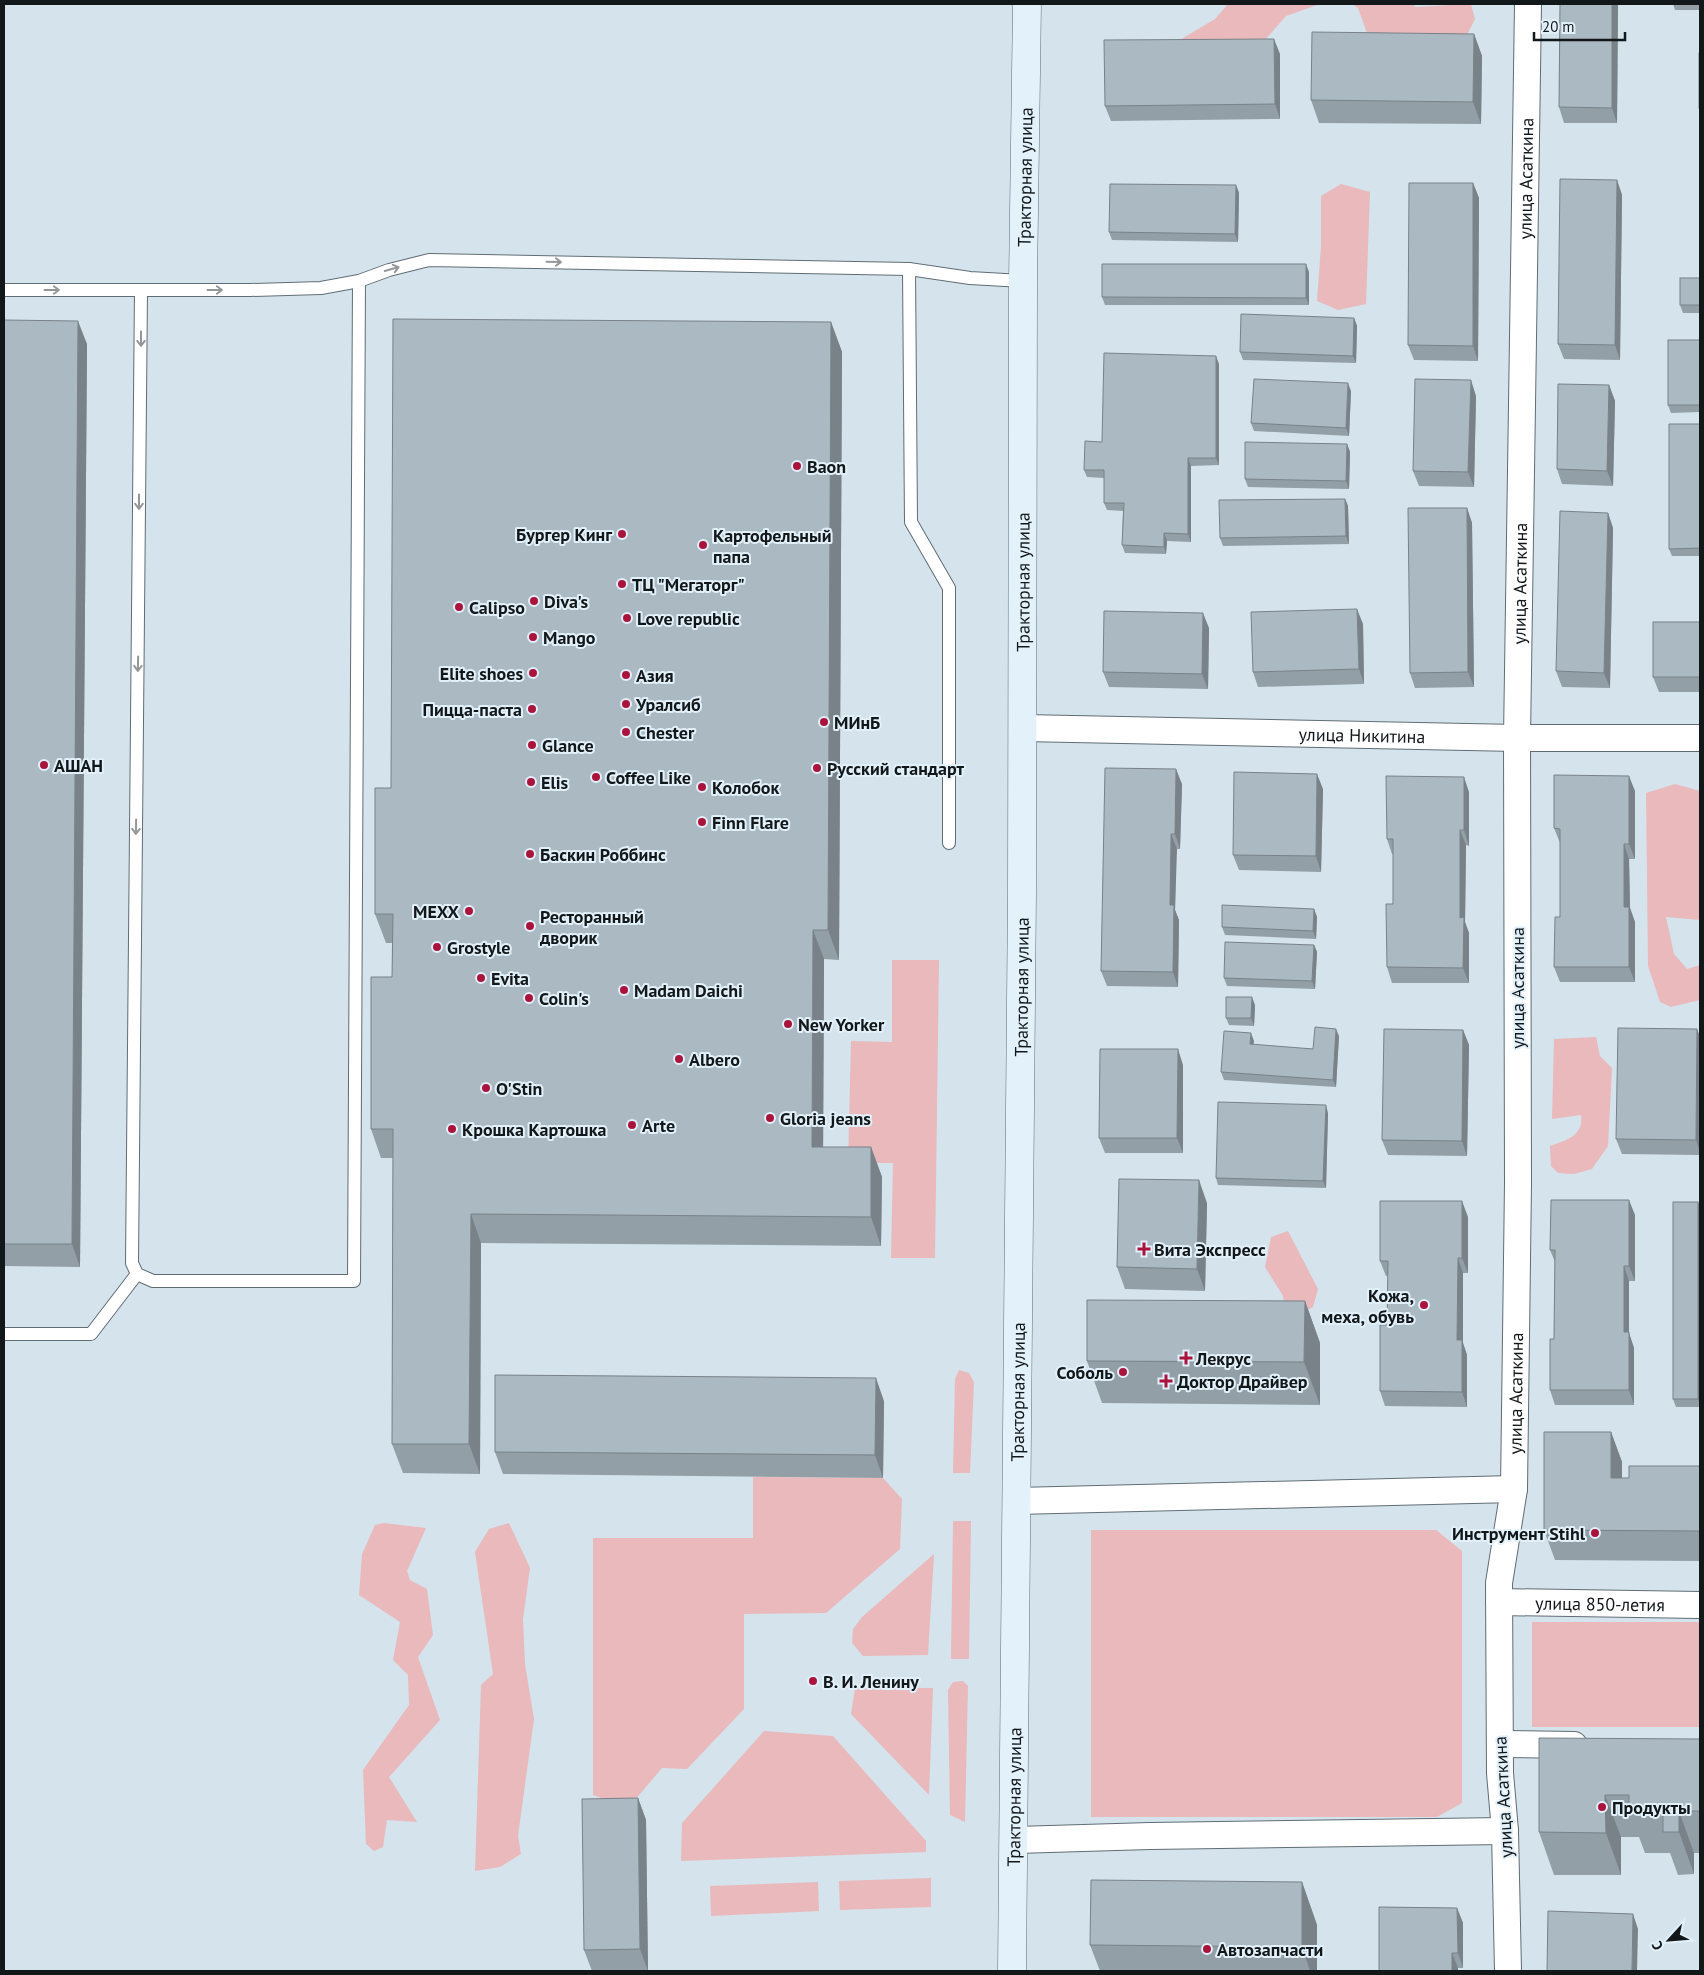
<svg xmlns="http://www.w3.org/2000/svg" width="1704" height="1975" font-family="'PT Sans',sans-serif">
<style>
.green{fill:#e9b9bc}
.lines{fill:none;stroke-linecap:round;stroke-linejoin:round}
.service-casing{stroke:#606d75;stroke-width:14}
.minor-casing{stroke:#606d75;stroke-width:28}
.secondary-casing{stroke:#606d75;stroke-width:29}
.service{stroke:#fff;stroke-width:12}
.minor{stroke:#fff;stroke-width:26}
.secondary{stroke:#e2f1fa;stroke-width:28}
.wall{fill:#939fa7}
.shaded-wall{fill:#788288}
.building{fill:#abb9c2;stroke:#788288}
.oneway{stroke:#949798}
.poi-dot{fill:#aa143c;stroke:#e2f0f9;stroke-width:2}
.labels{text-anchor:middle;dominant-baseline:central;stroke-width:4;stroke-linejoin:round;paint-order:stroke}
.street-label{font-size:18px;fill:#12171a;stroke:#e2f0f9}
.poi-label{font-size:18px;font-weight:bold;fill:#12171a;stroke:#e2f0f9;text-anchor:start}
</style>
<rect width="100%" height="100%" fill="#d5e3ec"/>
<g class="green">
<path d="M1228,4H1320L1286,16L1264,41H1178L1215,19Z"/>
<path d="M1352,4H1413L1415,7L1471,4L1475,19L1463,43L1367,33L1358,8Z"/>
<path d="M1341,184L1370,192L1366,304L1338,310L1317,301L1321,246V196Z"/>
<path d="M1675,784L1700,791V920L1666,917L1674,954L1687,969L1700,965V1000L1671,1007L1660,1002L1648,966L1646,793Z"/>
<path d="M892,960H939L935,1258H891L893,1163H848L851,1041L892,1042Z"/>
<path d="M1596,1037L1600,1056L1612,1068L1608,1146L1592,1169L1574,1174L1558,1173L1551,1166L1550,1146C1566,1140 1584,1136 1581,1115L1552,1119L1554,1039Z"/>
<path d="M1288,1231L1318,1289L1313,1307L1287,1321L1283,1296L1265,1267L1271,1237Z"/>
<path d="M959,1370L969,1373L974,1382L970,1473H953L955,1379Z"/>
<path d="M753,1477L883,1478L902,1499L900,1549L826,1613L744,1614V1709L687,1769L662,1768L628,1808L593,1795V1538H753Z"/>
<path d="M953,1521H971L969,1659H951Z"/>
<path d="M384,1523L426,1528L407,1571L410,1580L427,1589L433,1635L418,1657L440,1720L389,1777L417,1822L387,1820L383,1847L374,1851L366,1844L363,1770L409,1705L408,1675L393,1660L400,1622L359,1595L362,1554L375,1525Z"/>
<path d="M509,1523L530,1568L523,1619L525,1664L534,1719L518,1836L521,1854L500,1867L475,1871L481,1685L493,1674L475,1552L489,1529Z"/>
<path d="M1091,1530H1436L1462,1551V1803L1437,1817H1091Z"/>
<path d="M934,1554L928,1655L863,1656L852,1643L853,1629L862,1617Z"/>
<rect x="1532" y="1622" width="168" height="105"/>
<path d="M963,1681L968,1686L965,1822L950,1815L948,1690L953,1682Z"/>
<path d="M855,1688H933L929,1795L851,1714Z"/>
<path d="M764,1731L833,1736L926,1841V1852L681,1861L682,1823Z"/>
<path d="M931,1878V1907L840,1910L839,1881Z"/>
<path d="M818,1882L819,1911L711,1916L710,1886Z"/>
</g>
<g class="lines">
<g class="service-casing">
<g id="service">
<path d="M909,269L911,522L949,588V843"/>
<path d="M4,290H250L321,288L359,281L389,270L429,260L909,269L970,278L1023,281"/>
<path d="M141,290L132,1263L137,1274L153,1281H354L359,281"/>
<path d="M4,1334H91L137,1274"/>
</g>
</g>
<g class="minor-casing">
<g id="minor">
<path id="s1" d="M1023,728L1517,738H1700"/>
<path d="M1016,1501L1514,1489"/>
<path id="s2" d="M1499,1602L1700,1605"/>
<path d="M1500,1744L1574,1745"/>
<path d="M1013,1840L1150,1836L1505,1831"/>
<path id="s3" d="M1508,1971L1505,1831L1500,1773L1499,1583L1514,1489L1518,1183L1517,738L1528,4"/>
</g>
</g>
<g class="secondary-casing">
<g id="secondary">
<path id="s4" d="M1012,1971L1022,893L1023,281L1027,4"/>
</g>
</g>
<use href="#service" class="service"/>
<use href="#minor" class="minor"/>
<use href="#secondary" class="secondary"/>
</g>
<g class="wall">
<path d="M1560,4H1618L1617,123H1564L1559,107Z"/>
<path d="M1673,4H1700V10H1675Z"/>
<path d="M1474,34L1482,56L1481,124L1319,123L1311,100Z"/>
<path d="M1280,54V119L1111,121L1105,106Z"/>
<path d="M1617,180L1622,195L1620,360L1564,359L1558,344Z"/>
<path d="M1473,183L1479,198L1478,361L1414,360L1408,345Z"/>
<path d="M1236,185L1239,193L1238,242L1112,240L1109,232Z"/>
<path d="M1309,272V305H1105L1102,297Z"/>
<path d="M1700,278V313H1683L1680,305Z"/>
<path d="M1354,318L1357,326L1356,363L1243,360L1240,352Z"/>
<path d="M4,320L87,344L80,1267L4,1266Z"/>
<path d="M831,322L842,352L839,960L824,959L823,1147H871L882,1177L881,1246L481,1243L480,1474L403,1473L392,1444L393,1158H381L371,1129L392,977V943H386L375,914L391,788Z"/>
<path d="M1700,340V412L1671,413L1668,405Z"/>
<path d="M1219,364V465L1191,466V542L1167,541L1166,554L1125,553L1122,545L1123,511L1107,510L1104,503V478L1087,477L1084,470L1102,442Z"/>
<path d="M1609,385L1615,401L1613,486L1562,484L1557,469Z"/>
<path d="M1351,391L1349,436L1254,431L1251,423Z"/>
<path d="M1476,396L1474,487L1419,486L1413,471Z"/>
<path d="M1700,424V556H1672L1669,549Z"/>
<path d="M1347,444L1350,452L1349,489L1248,487L1245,479Z"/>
<path d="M1345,499L1348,506L1349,544L1223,546L1220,538Z"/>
<path d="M1467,508L1472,523L1474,687L1415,688L1410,673Z"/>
<path d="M1608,513L1613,528L1610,688L1562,687L1556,671Z"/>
<path d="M1700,622V692H1659L1653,677Z"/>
<path d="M1363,624L1364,684L1258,687L1253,672Z"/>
<path d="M1209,628L1208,689L1109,687L1103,672Z"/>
<path d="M1182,784L1180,849H1177L1176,856L1175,910L1179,920L1178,987L1107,986L1101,971Z"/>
<path d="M1323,789L1321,872L1239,870L1233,855Z"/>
<path d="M1635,791V859H1629L1630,908L1635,922V982H1560L1554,967L1560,917V843L1554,828Z"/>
<path d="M1469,792V846L1466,845L1465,922L1469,933V983H1392L1387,967L1393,904V854H1392L1387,839Z"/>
<path d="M1314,909L1317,917L1316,939L1225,935L1222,927Z"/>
<path d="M1314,945L1317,952L1315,989L1227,986L1224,978Z"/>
<path d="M1255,1005L1254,1026L1229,1025L1226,1018Z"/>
<path d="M1697,1029L1700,1037V1155L1622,1154L1616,1139Z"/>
<path d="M1463,1030L1469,1045L1467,1156L1388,1155L1382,1140Z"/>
<path d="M1339,1036L1336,1087L1224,1080L1221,1072L1254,1041L1253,1045L1313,1049Z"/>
<path d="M1183,1065V1153H1105L1099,1138Z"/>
<path d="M1328,1113L1326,1188L1218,1185L1216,1178Z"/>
<path d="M1698,1202L1700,1208V1407H1676L1673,1399Z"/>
<path d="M1207,1203L1205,1291L1125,1289L1117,1267Z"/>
<path d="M1635,1215V1281H1629V1333L1634,1348V1405H1555L1550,1390L1554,1339L1555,1262L1550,1250Z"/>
<path d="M1468,1217V1273H1463V1343L1467,1355V1407L1385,1406L1380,1391L1387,1325L1388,1276H1386L1380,1261Z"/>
<path d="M1305,1301L1320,1343V1405L1102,1403L1087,1361Z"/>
<path d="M884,1401L883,1478L503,1474L495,1452Z"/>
<path d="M1611,1432L1622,1462V1478H1629L1700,1466V1561L1555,1560L1544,1530Z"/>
<path d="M1700,1739V1853H1694V1874L1678,1875L1670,1853H1645L1639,1837H1621V1875H1554L1539,1832Z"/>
<path d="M638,1798L646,1820L648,1971H592L584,1950Z"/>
<path d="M1302,1882L1317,1925V1971H1100L1090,1945Z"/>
<path d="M1379,1907L1457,1908L1463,1923V1968H1458Z"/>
</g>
<g class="shaded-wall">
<path d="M1612,4H1618L1617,123L1612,108Z"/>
<path d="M1474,34L1482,56L1481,124L1473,102Z"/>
<path d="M1274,39L1280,54V119L1275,104Z"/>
<path d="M1617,180L1622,195L1620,360L1615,345Z"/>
<path d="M1473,183L1479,198L1478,361L1473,346Z"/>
<path d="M1236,185L1239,193L1238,242L1235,234Z"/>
<path d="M1306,264L1309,272V305L1306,298Z"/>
<path d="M1354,318L1357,326L1356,363L1353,356Z"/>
<path d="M78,321L87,344L80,1267L72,1244Z"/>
<path d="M831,322L842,352L839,960L828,930Z"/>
<path d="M1216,356L1219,364V465L1216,458Z"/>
<path d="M1471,380L1476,396L1474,487L1468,472Z"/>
<path d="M1348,383L1351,391L1349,436L1346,428Z"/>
<path d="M1609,385L1615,401L1613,486L1607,471Z"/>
<path d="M1347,444L1350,452L1349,489L1346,481Z"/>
<path d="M1188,458L1191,466V542L1188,534Z"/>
<path d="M1345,499L1348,506L1349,544L1346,536Z"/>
<path d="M1467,508L1472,523L1474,687L1468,672Z"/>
<path d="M1608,513L1613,528L1610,688L1604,673Z"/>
<path d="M1164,533L1167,541L1166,554L1164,547Z"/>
<path d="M1357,609L1363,624L1364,684L1359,669Z"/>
<path d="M1203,613L1209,628L1208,689L1202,674Z"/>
<path d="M1176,769L1182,784L1180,849L1175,834Z"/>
<path d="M1317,774L1323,789L1321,872L1316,856Z"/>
<path d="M1629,776L1635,791V859L1629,844Z"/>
<path d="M1464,777L1469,792V846L1464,830Z"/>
<path d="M1460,830L1466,845L1465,922L1469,933V983L1463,968L1460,918Z"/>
<path d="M1171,834L1177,849L1175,910L1179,920L1178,987L1173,972L1170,905Z"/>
<path d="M1624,844L1629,859L1630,908L1635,922V982L1629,967L1624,907Z"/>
<path d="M1314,909L1317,917L1316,939L1313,931Z"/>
<path d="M813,930L824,959L823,1176L812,1147Z"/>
<path d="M1314,945L1317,952L1315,989L1312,981Z"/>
<path d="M1252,997L1255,1005L1254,1026L1251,1018Z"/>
<path d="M1336,1029L1339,1036L1336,1087L1333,1080Z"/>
<path d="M1697,1029L1700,1037V1153L1696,1140Z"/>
<path d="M1463,1030L1469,1045L1467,1156L1462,1141Z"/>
<path d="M1251,1033L1254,1041L1252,1052L1250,1044Z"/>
<path d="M1178,1049L1183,1065V1153L1177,1138Z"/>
<path d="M1326,1105L1328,1113L1326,1188L1323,1181Z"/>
<path d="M871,1147L882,1177L881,1246L871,1217Z"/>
<path d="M1199,1180L1207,1203L1205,1291L1197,1269Z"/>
<path d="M1629,1200L1635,1215V1281L1629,1266Z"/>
<path d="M1462,1201L1468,1217V1273L1462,1258Z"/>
<path d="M1698,1202L1700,1208V1405L1698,1399Z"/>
<path d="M471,1214L481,1243L480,1474L469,1444Z"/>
<path d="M1458,1258L1463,1273V1343L1467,1355V1407L1462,1392L1457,1340Z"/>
<path d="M1624,1266L1629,1281V1333L1634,1348V1405L1629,1390L1624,1332Z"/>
<path d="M1305,1301L1320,1343V1405L1304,1362Z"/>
<path d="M876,1378L884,1401L883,1478L875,1455Z"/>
<path d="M1611,1432L1622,1462V1508L1611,1478Z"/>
<path d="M1605,1795L1621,1837V1875L1606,1833Z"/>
<path d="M638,1798L646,1820L648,1971L640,1949Z"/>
<path d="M1679,1811L1694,1853V1874L1679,1832Z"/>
<path d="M1302,1882L1317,1925V1971H1310L1302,1947Z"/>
<path d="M1457,1908L1463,1923V1968L1458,1953Z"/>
<path d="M1633,1914L1638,1929L1637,1971H1632Z"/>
<path d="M1452,1953L1458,1968V1971H1452Z"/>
</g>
<g class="building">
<path d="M1560,4H1612V108L1559,107Z"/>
<path d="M1312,32L1474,34L1473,102L1311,100Z"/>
<path d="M1274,39L1275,104L1105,106L1104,40Z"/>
<rect x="1699" y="53" width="1" height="55"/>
<path d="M1560,179L1617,180L1615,345L1558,344Z"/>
<path d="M1409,183H1473V346L1408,345Z"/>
<path d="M1110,184L1236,185L1235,234L1109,232Z"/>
<path d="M1102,264H1306V298L1102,297Z"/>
<rect x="1680" y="278" width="20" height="27"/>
<path d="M1241,314L1354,318L1353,356L1240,352Z"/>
<path d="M393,319L831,322L828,930H813L812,1147H871V1217L471,1214L469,1444H392L393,1129H371V977H392L393,914H375V788H391Z"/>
<path d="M4,320L78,321L72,1244H4Z"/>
<rect x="1668" y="340" width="32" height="65"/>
<path d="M1104,353L1216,356V458H1188V534L1164,533V547L1122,545L1124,503H1104V470H1084L1085,441L1102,442Z"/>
<path d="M1254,379L1348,383L1346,428L1251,423Z"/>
<path d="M1415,379L1471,380L1468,472L1413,471Z"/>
<path d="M1558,384L1609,385L1607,471L1557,469Z"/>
<path d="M1669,424H1700V548L1669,549Z"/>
<path d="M1245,442L1347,444L1346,481L1245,479Z"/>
<path d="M1345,499L1346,536L1220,538L1219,500Z"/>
<path d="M1408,508H1467L1468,672L1410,673Z"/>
<path d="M1560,511L1608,513L1604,673L1556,671Z"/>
<path d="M1357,609L1359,669L1253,672L1251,612Z"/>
<path d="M1104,611L1203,613L1202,674L1103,672Z"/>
<rect x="1653" y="622" width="47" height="55"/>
<path d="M1105,768L1176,769L1175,834H1171V841L1170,905H1174L1173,972L1101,971Z"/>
<path d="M1234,772L1317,774L1316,856L1233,855Z"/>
<path d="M1554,775L1629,776V844H1624V907H1629V967H1554L1555,917H1560V829L1554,828Z"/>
<path d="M1386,776L1464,777V830H1460V918L1464,917L1463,968L1387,967L1386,904H1393V839H1387Z"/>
<path d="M1222,905L1314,909L1313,931L1222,927Z"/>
<path d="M1225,942L1314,945L1312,981L1224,978Z"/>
<path d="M1226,997H1252L1251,1018H1226Z"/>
<path d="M1315,1027L1336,1029L1333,1080L1221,1072L1224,1031L1251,1033L1250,1044L1313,1049Z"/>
<path d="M1618,1028L1697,1029L1696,1140L1616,1139Z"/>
<path d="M1384,1029L1463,1030L1462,1141L1382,1140Z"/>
<path d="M1100,1049H1178L1177,1138H1099Z"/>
<path d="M1218,1102L1326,1105L1323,1181L1216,1178Z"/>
<path d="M1119,1179L1199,1180L1197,1269L1117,1267Z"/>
<path d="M1551,1200H1629V1266H1624V1332H1629V1390H1550V1339H1554L1555,1250H1550Z"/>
<path d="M1380,1201H1462V1258H1458L1457,1340H1462V1392L1380,1391V1325H1387L1388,1261H1380Z"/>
<rect x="1673" y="1202" width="25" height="197"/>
<path d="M1087,1300L1305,1301L1304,1362L1087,1361Z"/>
<path d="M495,1375L876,1378L875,1455L495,1452Z"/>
<path d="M1544,1432H1611V1478H1629V1466H1700V1531L1544,1530Z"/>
<path d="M1539,1738L1700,1739V1811H1679V1832H1663V1810H1629V1795H1605L1606,1833L1539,1832Z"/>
<path d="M638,1798L640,1949L584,1950L582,1799Z"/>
<path d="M1091,1880L1302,1882V1947L1090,1945Z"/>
<path d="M1379,1907L1457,1908L1458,1953H1452V1971H1379Z"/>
<path d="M1548,1911L1633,1914L1632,1971H1547Z"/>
</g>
<defs><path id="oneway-shaft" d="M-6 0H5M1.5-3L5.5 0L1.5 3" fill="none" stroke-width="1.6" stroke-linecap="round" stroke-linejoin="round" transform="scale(1.25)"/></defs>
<g class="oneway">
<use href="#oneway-shaft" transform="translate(554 262) rotate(1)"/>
<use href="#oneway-shaft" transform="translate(392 269) rotate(-16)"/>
<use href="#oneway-shaft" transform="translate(52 290)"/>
<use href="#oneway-shaft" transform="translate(215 290)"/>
<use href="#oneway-shaft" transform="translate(141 339) rotate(90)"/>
<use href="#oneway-shaft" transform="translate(139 502) rotate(90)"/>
<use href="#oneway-shaft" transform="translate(138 664) rotate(91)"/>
<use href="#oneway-shaft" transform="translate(136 827) rotate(91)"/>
</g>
<g class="poi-dot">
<circle cx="797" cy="466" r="5"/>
<circle cx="622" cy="534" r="5"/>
<circle cx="703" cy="545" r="5"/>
<circle cx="622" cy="584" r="5"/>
<circle cx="534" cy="601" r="5"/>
<circle cx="459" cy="607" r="5"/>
<circle cx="627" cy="618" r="5"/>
<circle cx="533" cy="637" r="5"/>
<circle cx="533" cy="673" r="5"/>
<circle cx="626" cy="675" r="5"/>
<circle cx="626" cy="704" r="5"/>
<circle cx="532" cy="709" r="5"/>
<circle cx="824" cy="722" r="5"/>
<circle cx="626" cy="732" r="5"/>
<circle cx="532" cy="745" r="5"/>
<circle cx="44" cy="765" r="5"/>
<circle cx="817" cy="768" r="5"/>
<circle cx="596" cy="777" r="5"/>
<circle cx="531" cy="782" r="5"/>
<circle cx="702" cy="787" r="5"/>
<circle cx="702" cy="822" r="5"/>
<circle cx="530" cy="854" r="5"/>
<circle cx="469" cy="911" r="5"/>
<circle cx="530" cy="926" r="5"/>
<circle cx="437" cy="947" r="5"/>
<circle cx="481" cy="978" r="5"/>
<circle cx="624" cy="990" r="5"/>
<circle cx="529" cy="998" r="5"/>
<circle cx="788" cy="1024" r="5"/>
<circle cx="679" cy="1059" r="5"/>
<circle cx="486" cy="1088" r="5"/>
<circle cx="770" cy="1118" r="5"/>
<circle cx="632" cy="1125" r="5"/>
<circle cx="452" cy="1129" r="5"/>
<path d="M1141.5 1241.5h5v5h5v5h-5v5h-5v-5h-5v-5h5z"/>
<circle cx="1424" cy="1305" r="5"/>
<path d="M1183.5 1350.5h5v5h5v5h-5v5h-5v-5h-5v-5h5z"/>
<circle cx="1123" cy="1372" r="5"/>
<path d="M1163.5 1373.5h5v5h5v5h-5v5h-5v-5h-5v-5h5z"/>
<circle cx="1595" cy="1533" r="5"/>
<circle cx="813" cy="1681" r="5"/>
<circle cx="1602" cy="1807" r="5"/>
<circle cx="1207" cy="1949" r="5"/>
</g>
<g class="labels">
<g class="street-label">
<text stroke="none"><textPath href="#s4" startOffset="1794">Тракторная улица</textPath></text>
<text stroke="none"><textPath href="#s3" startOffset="1794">улица Асаткина</textPath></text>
<text stroke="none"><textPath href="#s4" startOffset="1389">Тракторная улица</textPath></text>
<text stroke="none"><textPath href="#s3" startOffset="1389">улица Асаткина</textPath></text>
<text stroke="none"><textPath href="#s1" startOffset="339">улица Никитина</textPath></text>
<text stroke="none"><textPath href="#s4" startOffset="984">Тракторная улица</textPath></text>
<text transform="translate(1517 988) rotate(-90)">улица Асаткина</text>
<text stroke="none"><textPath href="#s4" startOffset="579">Тракторная улица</textPath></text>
<text stroke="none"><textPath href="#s3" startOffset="579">улица Асаткина</textPath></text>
<text stroke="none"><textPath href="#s2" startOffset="101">улица 850-летия</textPath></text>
<text stroke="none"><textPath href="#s4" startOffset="174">Тракторная улица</textPath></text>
<text transform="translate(1503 1797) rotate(-93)">улица Асаткина</text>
</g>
<g class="poi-label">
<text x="807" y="466">Baon</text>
<text x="612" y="534" text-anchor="end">Бургер Кинг</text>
<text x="713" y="535">Картофельный<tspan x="713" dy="21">папа</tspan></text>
<text x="632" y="584">ТЦ "Мегаторг"</text>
<text x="544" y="601">Diva's</text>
<text x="469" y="607">Calipso</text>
<text x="637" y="618">Love republic</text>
<text x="543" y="637">Mango</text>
<text x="523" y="673" text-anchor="end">Elite shoes</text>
<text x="636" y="675">Азия</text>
<text x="636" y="704">Уралсиб</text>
<text x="522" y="709" text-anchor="end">Пицца-паста</text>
<text x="834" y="722">МИнБ</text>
<text x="636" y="732">Chester</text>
<text x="542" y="745">Glance</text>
<text x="54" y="765">АШАН</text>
<text x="827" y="768">Русский стандарт</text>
<text x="606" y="777">Coffee Like</text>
<text x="541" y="782">Elis</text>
<text x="712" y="787">Колобок</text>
<text x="712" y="822">Finn Flare</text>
<text x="540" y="854">Баскин Роббинс</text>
<text x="459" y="911" text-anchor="end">MEXX</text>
<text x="540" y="916">Ресторанный<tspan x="540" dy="21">дворик</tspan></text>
<text x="447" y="947">Grostyle</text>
<text x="491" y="978">Evita</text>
<text x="634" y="990">Madam Daichi</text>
<text x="539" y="998">Colin's</text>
<text x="798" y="1024">New Yorker</text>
<text x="689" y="1059">Albero</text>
<text x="496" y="1088">O'Stin</text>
<text x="780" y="1118">Gloria jeans</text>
<text x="642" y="1125">Arte</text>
<text x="462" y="1129">Крошка Картошка</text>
<text x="1154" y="1249">Вита Экспресс</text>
<text x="1414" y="1295" text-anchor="end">Кожа,<tspan x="1414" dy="21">меха, обувь</tspan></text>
<text x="1196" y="1358">Лекрус</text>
<text x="1113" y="1372" text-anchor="end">Соболь</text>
<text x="1177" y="1381">Доктор Драйвер</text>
<text x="1585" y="1533" text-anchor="end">Инструмент Stihl</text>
<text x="823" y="1681">В. И. Ленину</text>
<text x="1612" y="1807">Продукты</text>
<text x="1217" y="1949">Автозапчасти</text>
</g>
</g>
<rect width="1704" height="1975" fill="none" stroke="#12171a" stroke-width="10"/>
<g transform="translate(1669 1940) rotate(244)" stroke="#e2f0f9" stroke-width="4" paint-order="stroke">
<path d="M0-4L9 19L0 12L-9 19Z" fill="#12171a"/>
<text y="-8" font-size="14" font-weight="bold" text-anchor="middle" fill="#12171a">С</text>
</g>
<path d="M1534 32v8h91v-8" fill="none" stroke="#12171a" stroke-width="2.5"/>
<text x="1542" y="32" font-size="15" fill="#12171a" stroke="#e2f0f9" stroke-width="4" paint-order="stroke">20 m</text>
</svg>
